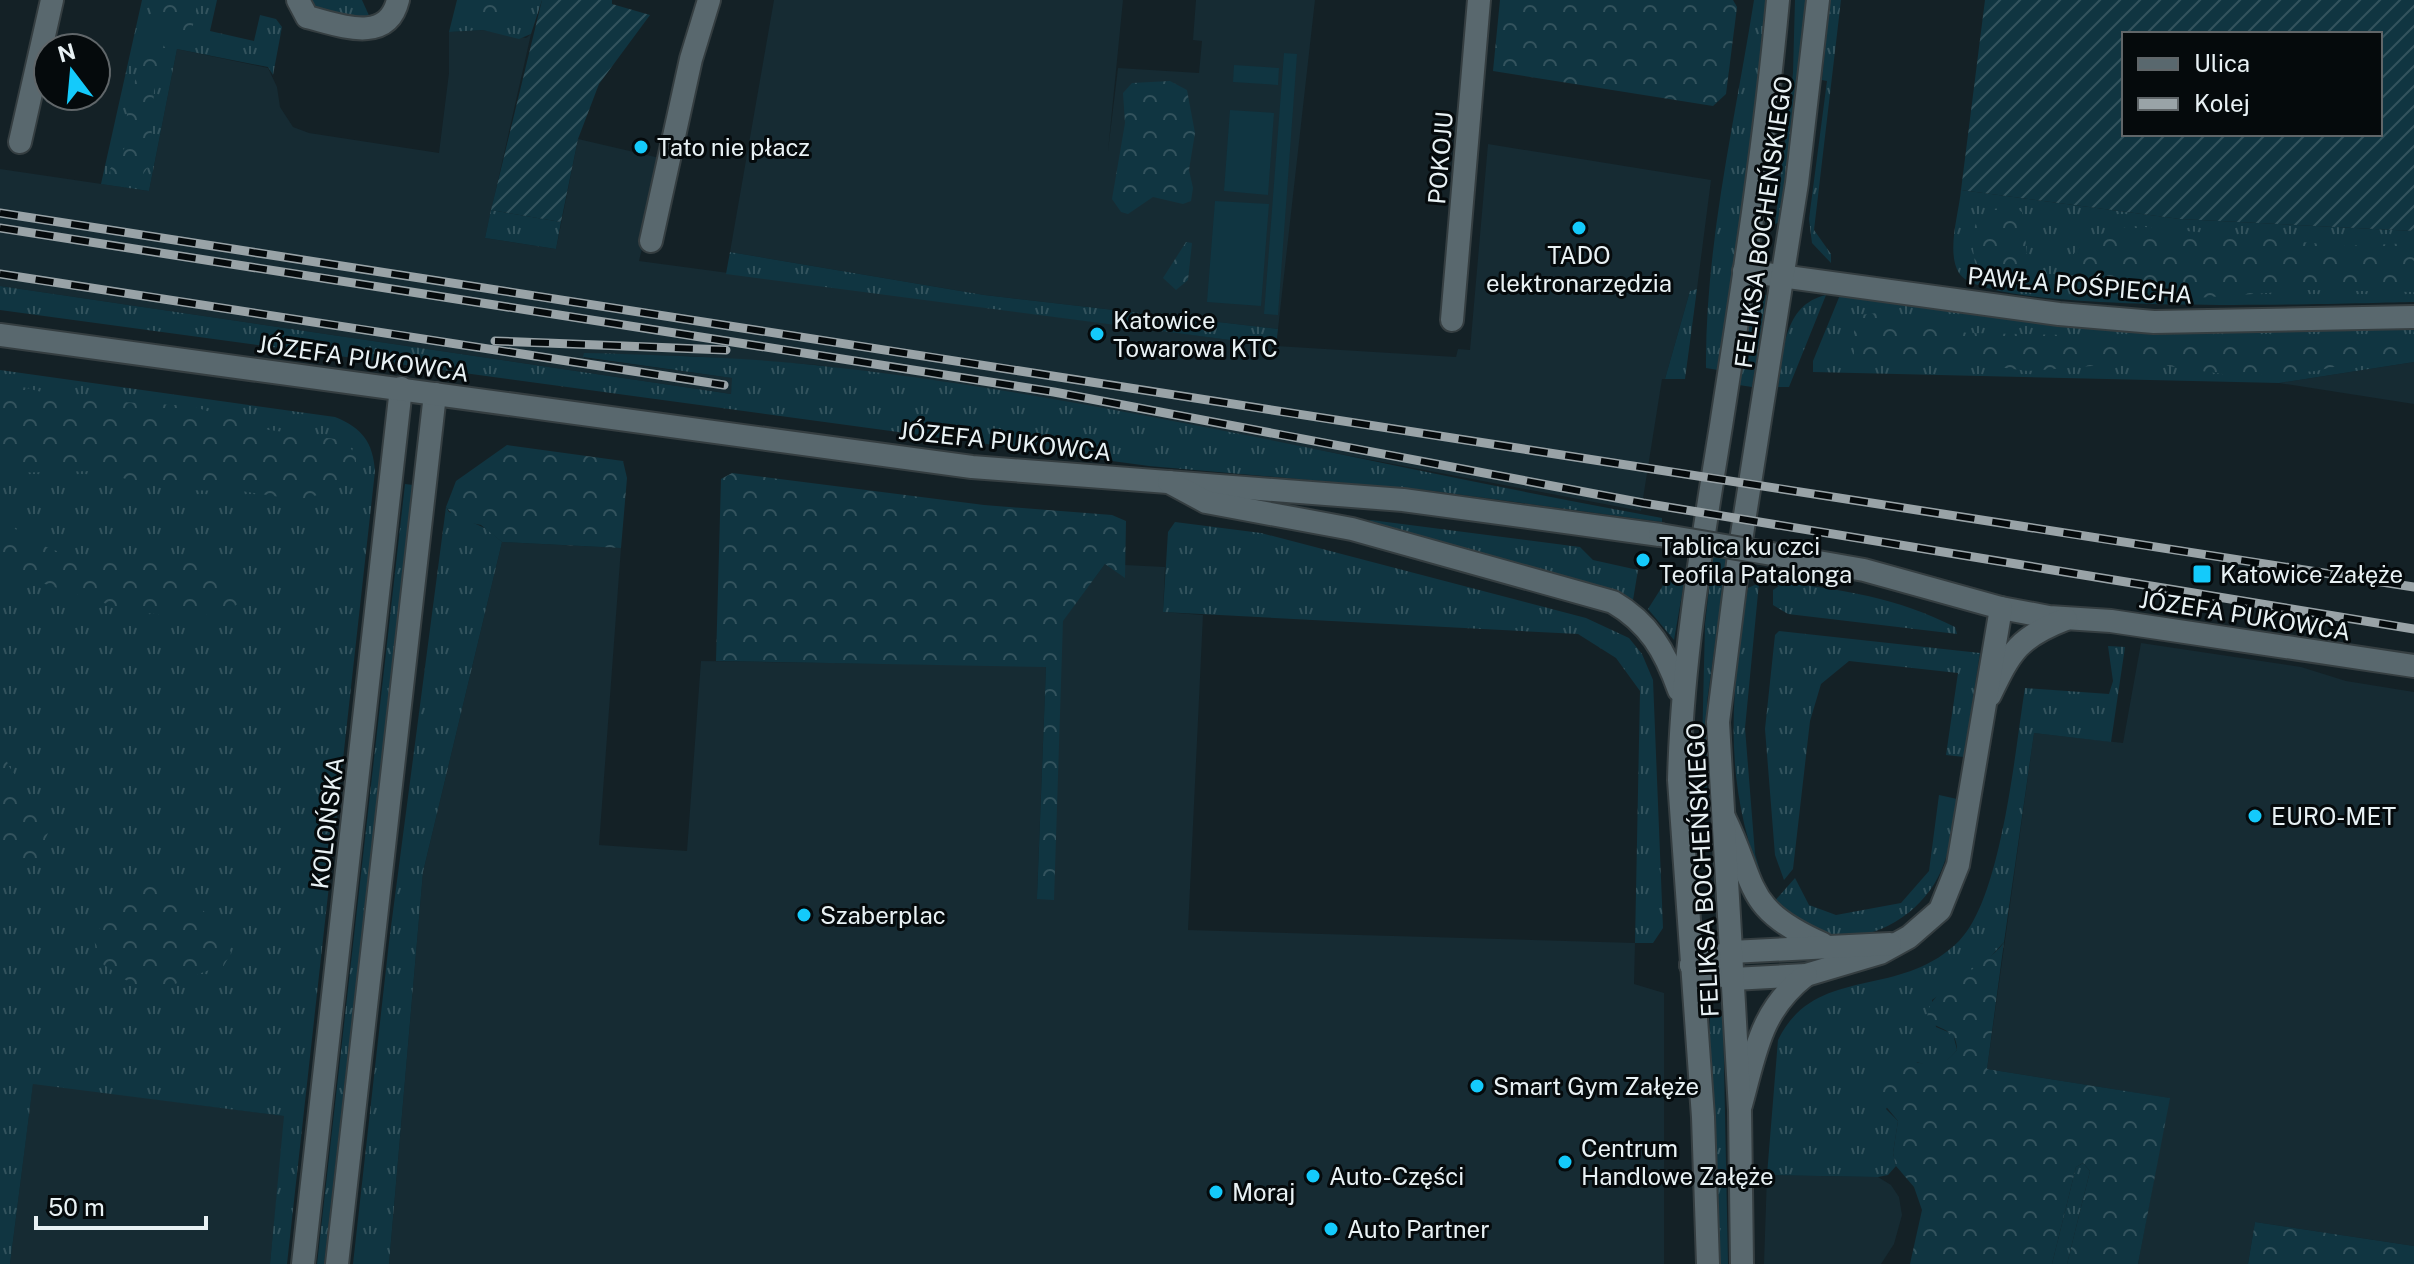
<svg xmlns="http://www.w3.org/2000/svg" width="2414" height="1264" font-family="'Public Sans',sans-serif">
<style>
.built{fill:#162b33}
.grass{fill:url(#grass-tufts)}
.forest{fill:url(#forest-crowns)}
.garden{fill:url(#garden-furrows);fill-rule:evenodd}
.pitch{fill:#103541}
.lines{fill:none;stroke-linecap:round;stroke-linejoin:round}
.minor-casing{stroke:#353e41;stroke-width:26}
.tertiary-casing{stroke:#353e41;stroke-width:26}
.secondary-casing{stroke:#353e41;stroke-width:26}
.minor{stroke:#59686e;stroke-width:22}
.tertiary{stroke:#59686e;stroke-width:22}
.secondary{stroke:#59686e;stroke-width:22}
.rail-casing{stroke:#99a3a7;stroke-width:9}
.rail{stroke:#050a0c;stroke-width:6;stroke-dasharray:18;stroke-linecap:butt}
.tertiary-bridge-casing{stroke:#353e41;stroke-width:26;stroke-linecap:butt}
.tertiary-bridge{stroke:#59686e;stroke-width:22}
.poi-dot{fill:#14cafb;stroke:#050a0c;stroke-width:3}
.labels{text-anchor:middle;dominant-baseline:central;stroke-width:6;stroke-linejoin:round;paint-order:stroke}
.poi-label{font-size:24px;fill:#e8f1f4;stroke:#050a0c;text-anchor:start}
.street-label{font-size:24px;fill:#e8f1f4;stroke:#050a0c}
</style>
<defs>
<pattern id="grass-tufts" width="24" height="20" patternUnits="userSpaceOnUse" patternTransform="scale(2)"><rect width="24" height="20" fill="#103541"/><path d="M3 7l-1-3M5 7V3M7 7l1-3M15 17l-1-3M17 17v-4M19 17l1-3" fill="none" stroke="#33535d"/></pattern>
<pattern id="forest-crowns" width="20" height="18" patternUnits="userSpaceOnUse" patternTransform="scale(2)"><rect width="20" height="18" fill="#103541"/><path d="M2 6a3 3 0 1 1 6 0M12 15a3 3 0 1 1 6 0" fill="none" stroke="#33535d"/></pattern>
<pattern id="garden-furrows" width="10" height="10" patternUnits="userSpaceOnUse" patternTransform="scale(2)"><rect width="10" height="10" fill="#103541"/><path d="M-1 1l2-2M0 10L10 0M9 11l2-2" fill="none" stroke="#33535d"/></pattern>
</defs>
<rect width="100%" height="100%" fill="#142126"/>
<g class="built">
<path d="M774,0H1123L1108,151L1118,68L1199,73L1202,41L1193,40L1196,0H1315L1278,329L984,295L730,252Z"/>
<path d="M483,30L526,38L531,34L485,238L556,249L578,139L664,159L639,261L1276,346L1456,357L1458,349L1470,350L1488,144L1711,180L1697,289L1690,291L1665,379H1662L1641,511L1092,407L817,365L690,356L584,354V358L733,378L731,394L0,286V169L149,191L177,49L268,68L277,87L280,107L293,127L309,133L439,153L449,73V32Z"/>
<path d="M2414,362V404L2279,383Z"/>
<path d="M502,542L621,548L599,845L687,851L701,661L1046,666L1037,898L1063,620L1105,564L1165,567L1163,612L1203,615L1188,930L1635,943L1634,984L1664,993V1264H389L423,872Z"/>
<path d="M2141,643L2301,667L2346,681L2414,692V1246L2255,1222L2248,1264H2138L2169,1098L1987,1069L2034,733L2123,743Z"/>
<path d="M33,1083L285,1116L270,1264H10Z"/>
<path d="M1767,1175L1878,1177L1891,1185L1899,1197L1902,1215L1894,1244L1881,1264H1764Z"/>
</g>
<g class="grass">
<path d="M142,0H217L210,31L254,41L260,15L276,19L282,27L273,75L268,67L177,49L149,191L101,184Z"/>
<path d="M313,0H362L371,20L366,22L306,6Z"/>
<path d="M457,0H542L531,34L519,39L483,30L449,32Z"/>
<path d="M1754,0H1766L1750,155L1718,370L1706,368C1705,245 1735,121 1754,0Z"/>
<path d="M1795,0H1806L1780,222L1775,224L1793,73Z"/>
<path d="M1830,0H1841L1814,230L1831,254V263L1812,243L1809,219L1827,81L1822,80Z"/>
<path d="M1961,190L2180,219L2414,231V302C2350,303 1985,317 1959,273C1946,252 1959,213 1961,190Z"/>
<path d="M491,210L561,222L556,249L485,238Z"/>
<path d="M730,252L984,295L1278,329L1276,346L726,274Z"/>
<path d="M0,286L731,394L732,378L583,357L584,353C661,355 737,357 814,365C1098,395 1385,468 1662,518V522L1426,490L1149,466L0,310Z"/>
<path d="M1697,289L1685,379H1665L1690,291Z"/>
<path d="M1764,294L1767,296L1752,387L1739,385L1749,319Z"/>
<path d="M1826,295L1789,387H1778C1784,351 1783,305 1826,295Z"/>
<path d="M1840,295L2414,328V362L2279,383L1813,372V361Z"/>
<path d="M0,370L335,417C362,428 373,442 375,471L287,1264H270L284,1116L33,1084L10,1264H0Z"/>
<path d="M405,484L413,485L324,1264H317Z"/>
<path d="M446,507L449,512L487,529L502,542L423,872L389,1264H353L389,942Z"/>
<path d="M1371,520L1580,547L1593,560L1638,570L1633,600L1612,589L1367,522Z"/>
<path d="M1175,522L1261,533L1586,618L1629,638L1642,654L1653,680L1663,928L1653,943H1635L1640,691L1616,658L1578,634L1163,612L1168,532Z"/>
<path d="M1713,554L1727,557L1707,702V790H1701L1705,624Z"/>
<path d="M1674,568L1685,577L1674,640L1648,609Z"/>
<path d="M1770,582C1832,587 1897,597 1955,627L1957,634L1788,614L1773,605V590L1779,586Z"/>
<path d="M1759,583L1745,728L1755,854L1766,891C1722,784 1730,699 1748,588Z"/>
<path d="M1779,631L1980,653L1964,757L1946,755L1958,673L1849,661L1821,684L1810,721L1793,869L1784,880L1775,855L1765,729L1775,635Z"/>
<path d="M2108,646L2125,647L2111,742L2034,733L2004,942L1984,964L1932,1000L1936,1027L1953,1034L1957,1050C1945,1065 1935,1069 1917,1062L1886,1109L1898,1121L1893,1153L1896,1166L1888,1175L1878,1177L1767,1175L1778,1040C1816,963 1899,1001 1959,941C2002,898 2015,749 2025,688L2109,694L2113,681Z"/>
<path d="M1939,795L1957,799C1953,823 1951,849 1941,871C1920,919 1859,953 1808,928C1796,922 1784,912 1772,904L1795,878L1809,905L1836,915L1901,903L1929,871Z"/>
<path d="M1723,1016L1728,1264H1720L1709,1040L1710,1017Z"/>
<path d="M2083,1163L2090,1171L2067,1264H2052L2076,1167Z"/>
</g>
<g class="forest">
<path d="M150,0H198L192,30L178,38C159,36 149,19 150,0Z"/>
<path d="M466,0H518V2L509,16L495,24L473,18Z"/>
<path d="M1500,0H1733L1737,7L1726,94L1713,106L1493,71Z"/>
<path d="M149,32L167,49L154,91L150,164L139,180H111L110,169C137,137 123,139 128,105C131,91 138,76 139,62C139,52 136,46 140,36Z"/>
<path d="M1170,81L1187,90L1195,133L1189,170L1193,188L1191,201L1183,204L1153,197L1128,214L1121,212L1112,199L1125,123L1123,93L1132,83Z"/>
<path d="M2011,206L2022,212L2027,253L2014,274L1990,277L1975,263C1969,228 1973,209 2011,206Z"/>
<path d="M2135,226L2343,246L2414,243V292L2308,290L2196,298L2130,292L2091,295L2070,290C2058,245 2099,231 2135,226Z"/>
<path d="M1186,242L1192,243L1188,280L1176,290L1163,278Z"/>
<path d="M1877,313L1967,333L2071,335L2151,342L2377,337L2390,338L2403,351L2397,360L2367,359L2316,371L2270,375L2222,374L2141,362L2028,371L1931,358L1854,365V322L1860,315Z"/>
<path d="M0,381L68,399L192,406L262,429L342,440L356,454V463L343,479L321,494L300,500L241,491L170,490L95,471L2,473Z"/>
<path d="M507,445L623,461L627,478L621,548L502,542L481,525L457,520L446,507L456,481Z"/>
<path d="M732,473L984,505L1112,515L1126,521L1125,578L1105,564L1063,621L1054,900L1037,899L1046,667L716,661L721,479Z"/>
<path d="M0,515C36,555 101,566 153,563C168,562 185,557 201,561C221,566 238,583 238,604L220,614L172,616L129,611L45,584L0,579Z"/>
<path d="M0,734L8,765L38,807L48,833L36,861L0,870Z"/>
<path d="M148,881C183,886 221,920 231,953L223,967C192,971 168,998 134,984C121,979 110,967 97,961L94,936C109,915 125,889 148,881Z"/>
<path d="M2004,942L1987,1069L2170,1098L2138,1264H2067L2090,1171L2083,1163L2076,1167L2052,1264H1910L1922,1210L1914,1187L1896,1166L1893,1153L1898,1121L1874,1092L1881,1067L1898,1059C1924,1062 1938,1073 1957,1050C1957,1029 1942,1031 1928,1021C1922,988 1986,970 2004,942Z"/>
<path d="M2255,1222L2414,1246V1264H2248Z"/>
</g>
<g class="garden">
<path d="M542,0H612V4L650,15L599,84L578,139L561,222L491,210Z"/>
<path d="M1985,0H2414V231L2180,219L1961,190ZM2124,34H2380V134H2124Z"/>
</g>
<g class="pitch">
<path d="M1284,53L1297,54L1278,315L1264,314Z"/>
<path d="M1234,65L1279,68L1278,85L1233,82Z"/>
<path d="M1230,110L1274,113L1268,195L1224,191Z"/>
<path d="M1215,201L1269,204L1261,306L1207,302Z"/>
</g>
<g class="lines">
<g class="minor-casing">
<g id="minor">
<path d="M298,0L307,17C340,25 387,45 398,0"/>
<path d="M20,142L52,0"/>
<path d="M651,241L691,59L709,0"/>
<path d="M1744,271L2059,314L2154,322L2414,317"/>
<path d="M1452,320L1479,0"/>
<path d="M2001,608L2049,617L2111,621L2414,666"/>
<path d="M1990,695C2011,651 2019,637 2066,619"/>
<path d="M303,1264L401,388"/>
<path d="M337,1264L435,394"/>
</g>
</g>
<g class="tertiary-casing">
<g id="tertiary">
<path d="M0,335L972,467L1403,500L1660,535"/>
<path d="M1724,817C1758,886 1742,908 1823,944"/>
<path d="M1691,965L1733,979L1806,975L1880,953L1909,937L1940,910L1958,865L2001,608L1864,570L1784,556"/>
<path d="M1691,965L1731,952L1890,944"/>
<path d="M1741,1105C1756,1051 1760,1011 1806,975"/>
</g>
</g>
<g class="secondary-casing">
<g id="secondary">
<path d="M1169,482L1206,502L1352,529L1613,602C1649,623 1665,651 1679,690"/>
<path d="M1708,1264L1703,1117L1679,780C1682,660 1702,544 1721,426C1743,284 1765,143 1778,0"/>
<path d="M1742,1264L1740,1110L1718,722L1740,547L1797,183L1818,0"/>
</g>
</g>
<use href="#minor" class="minor"/>
<use href="#tertiary" class="tertiary"/>
<use href="#secondary" class="secondary"/>
<g class="rail-casing">
<g id="rail">
<path d="M0,213L2414,587"/>
<path d="M0,228L1054,392L1643,503L2414,629"/>
<path d="M0,274L724,385"/>
<path d="M495,341L726,350"/>
</g>
</g>
<use href="#rail" class="rail"/>
<g class="tertiary-bridge-casing">
<path id="tertiary-bridge" d="M1660,535L1784,556"/>
</g>
<use href="#tertiary-bridge" class="tertiary-bridge"/>
</g>
<g class="poi-dot">
<circle cx="641" cy="147" r="8"/>
<circle cx="1579" cy="228" r="8"/>
<circle cx="1097" cy="334" r="8"/>
<circle cx="1643" cy="560" r="8"/>
<rect x="2192" y="564" width="20" height="20" rx="4"/>
<circle cx="2255" cy="816" r="8"/>
<circle cx="804" cy="915" r="8"/>
<circle cx="1477" cy="1086" r="8"/>
<circle cx="1565" cy="1162" r="8"/>
<circle cx="1313" cy="1176" r="8"/>
<circle cx="1216" cy="1192" r="8"/>
<circle cx="1331" cy="1229" r="8"/>
</g>
<g class="labels">
<g class="poi-label">
<text x="657" y="147">Tato nie płacz</text>
<text x="1579" y="255" text-anchor="middle">TADO<tspan x="1579" dy="28">elektronarzędzia</tspan></text>
<text x="1113" y="320">Katowice<tspan x="1113" dy="28">Towarowa KTC</tspan></text>
<text x="1659" y="546">Tablica ku czci<tspan x="1659" dy="28">Teofila Patalonga</tspan></text>
<text x="2220" y="574">Katowice Załęże</text>
<text x="2271" y="816">EURO-MET</text>
<text x="820" y="915">Szaberplac</text>
<text x="1493" y="1086">Smart Gym Załęże</text>
<text x="1581" y="1148">Centrum<tspan x="1581" dy="28">Handlowe Załęże</tspan></text>
<text x="1329" y="1176">Auto-Części</text>
<text x="1232" y="1192">Moraj</text>
<text x="1347" y="1229">Auto Partner</text>
</g>
<g class="street-label">
<text transform="translate(1440 158) rotate(-85)">POKOJU</text>
<text transform="translate(1763 222) rotate(-82)">FELIKSA BOCHEŃSKIEGO</text>
<text transform="translate(2080 285) rotate(5)">PAWŁA POŚPIECHA</text>
<text transform="translate(363 358) rotate(8)">JÓZEFA PUKOWCA</text>
<text transform="translate(1005 441) rotate(6)">JÓZEFA PUKOWCA</text>
<text transform="translate(2245 615) rotate(9)">JÓZEFA PUKOWCA</text>
<text transform="translate(327 823) rotate(-83)">KOLOŃSKA</text>
<text transform="translate(1702 870) rotate(-93)">FELIKSA BOCHEŃSKIEGO</text>
</g>
</g>
<rect x="2122" y="32" width="260" height="104" fill="#050a0c" stroke="#606669" stroke-width="2"/>
<rect x="2138" y="58" width="40" height="12" fill="#59686e" stroke="#606669" stroke-width="2"/>
<text x="2194" y="72" font-size="24" fill="#e8f1f4">Ulica</text>
<rect x="2138" y="98" width="40" height="12" fill="#99a3a7" stroke="#606669" stroke-width="2"/>
<text x="2194" y="112" font-size="24" fill="#e8f1f4">Kolej</text>
<g transform="translate(72 72) rotate(344)"><circle r="38" fill="#050a0c" stroke="#606669" stroke-width="2"/>
<path d="M0-6L14 30L0 20L-14 30Z" fill="#14cafb"/>
<text y="-12" font-size="22" font-weight="bold" text-anchor="middle" fill="#e8f1f4">N</text>
</g>
<path d="M36 1216v12h170v-12" fill="none" stroke="#e8f1f4" stroke-width="4"/>
<text x="48" y="1216" font-size="24" fill="#e8f1f4" stroke="#050a0c" stroke-width="6" paint-order="stroke">50 m</text>
</svg>
